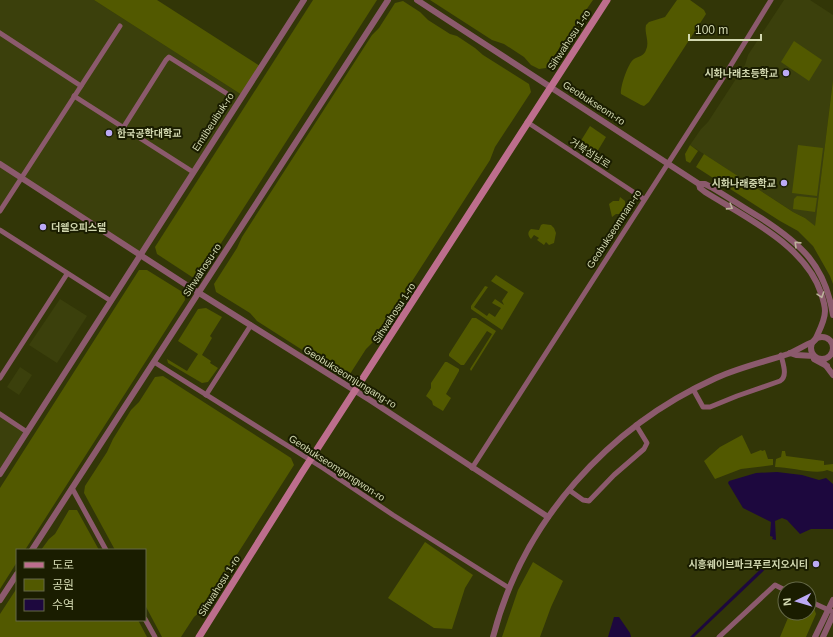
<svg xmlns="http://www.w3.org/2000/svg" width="833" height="637" font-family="Helvetica,'Noto Sans KR',sans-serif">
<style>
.built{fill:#3b400c}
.green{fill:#525900}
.water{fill:#1d083e}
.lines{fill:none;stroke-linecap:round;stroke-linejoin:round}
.minor{stroke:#8c5a6d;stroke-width:5}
.tertiary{stroke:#8c5a6d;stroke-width:6}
.secondary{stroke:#bd6e8d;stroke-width:7}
.oneway{stroke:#bdb29c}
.poi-dot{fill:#bcaaf5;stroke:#1a1d00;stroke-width:1.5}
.labels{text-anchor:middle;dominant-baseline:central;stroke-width:4;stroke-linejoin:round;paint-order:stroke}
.street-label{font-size:10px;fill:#d2d8b0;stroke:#1a1d00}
.poi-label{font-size:10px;font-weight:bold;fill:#d2d8b0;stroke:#1a1d00;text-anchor:end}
</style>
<rect width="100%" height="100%" fill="#323607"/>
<g class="built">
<path d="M0,0H94L242,95L140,255L21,178L0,210Z"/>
<path d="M784,0H810L833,15V80L815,227L805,218L793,212L690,145L701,129L708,122L745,65L748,55Z"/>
<path d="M60,299L87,316L57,363L29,345Z"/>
<path d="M20,367L32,375L19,395L7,387Z"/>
<path d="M0,414L27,432L0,474Z"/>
</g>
<g class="green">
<path d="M94,0H157L260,66L242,95Z"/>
<path d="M313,0H377L200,276L192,277L157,254L155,247Z"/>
<path d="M430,0H593L546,68L539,69L531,65L524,57L504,44L492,40Z"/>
<path d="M677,0H690L704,10L706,14L649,102L644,106L641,105L621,94C620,87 628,63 634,59C639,56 644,56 646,50C650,42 644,33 646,25L649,22L665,17Z"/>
<path d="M403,1L420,12L428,20L450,34L457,36L475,48L483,55L529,84L531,92L495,147L490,160L373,342L366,349L350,374L343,376L257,321L250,313L216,292L214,284L237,248L242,237L372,35L379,28L395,3Z"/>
<path d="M794,41L822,60L809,81L781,62Z"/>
<path d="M833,80V284L830,276L813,246L798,231L780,221L696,167L704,154L793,212L805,218L815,226Z"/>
<path d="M590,126L606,137L594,157L577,147Z"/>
<path d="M690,145L698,151L690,163L686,161L685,154Z"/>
<path d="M798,145L823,148L817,196L792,193Z"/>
<path d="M797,196L817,198L815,212L793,209L794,199Z"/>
<path d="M620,197L625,201L626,211L623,214H616L612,217L609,204L613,201H619Z"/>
<path d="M543,224L551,225L554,228L556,233L554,243L549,245L546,242L544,245L537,240L539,238L534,235L531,239C528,236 527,232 531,229L539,230L541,225Z"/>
<path d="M139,270H147L184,293L185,300L25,550H17V562L0,589V488Z"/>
<path d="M496,275L524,293L502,330L471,309V306L485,286L488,287L474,307L487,316L489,313L495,317L501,308L492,303L495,299L504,305L502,301L508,292L491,281Z"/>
<path d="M206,308L222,317L210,336L212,338L202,355L211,361L210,363L218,368L208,382L202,383L168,363L167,359L187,371L198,354L178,341L198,309Z"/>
<path d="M472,318H476L496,331L471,371L470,369L492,334L487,331L464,365H461L449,356V354Z"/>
<path d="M445,362H447L459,369V371L446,394L451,398L443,411L433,405L432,401L426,396L431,388V383Z"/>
<path d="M163,376L291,458L294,465L201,611L194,617L181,637H162L145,605V550H115L84,493L85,486L107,452L113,439L131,410L139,402L155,377Z"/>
<path d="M742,435L751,454L761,450L762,451L765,450L768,459H773V465L741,469L715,479L704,461L720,447Z"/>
<path d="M782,451H785L786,456L824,461V465L833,464V472L827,470C817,475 790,467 775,467L776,459L781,457Z"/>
<path d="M69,510H77L99,550H41L49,539L55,534Z"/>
<path d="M425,542L473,575L465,588L452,629L434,628L388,598Z"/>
<path d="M533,562L563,581L551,607L540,637H502L518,590Z"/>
<path d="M17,588V620H138L147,637H0V614Z"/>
<path d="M809,606L814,608L816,614L806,637H780L790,613H809Z"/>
</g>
<g class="water">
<path d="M777,472L802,475L819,480L826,478L833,484V529H811L800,534L787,520L782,518L775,521L776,540L772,539L773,537L770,536L771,522L743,508L728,483L729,481L756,473Z"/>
<path d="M775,560L694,637H690L769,561Z"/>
<path d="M614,617H619L630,633L631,637H608Z"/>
</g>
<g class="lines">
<g class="minor">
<path d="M0,33L81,86"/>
<path d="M74,96L193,172"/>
<path d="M527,122L644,199"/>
<path d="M123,128L166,60L169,57L226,93"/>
<path d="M0,211L120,26"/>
<path d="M0,230L111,301"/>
<path d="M154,362L323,468L393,515L509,588"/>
<path d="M0,378L67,274"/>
<path d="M693,389L703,407H710L737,396L780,381C788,376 783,364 781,355"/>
<path d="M206,395L251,325"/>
<path d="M0,414L27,432"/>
<path d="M472,468L723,78L771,0"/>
<path d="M72,488L106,550"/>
<path d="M569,490L583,500L589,501L614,475L644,449L647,443L636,425"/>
<path d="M809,601L833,612"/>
<path d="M145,619L155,637"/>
<path d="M719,637L775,585L785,590"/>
</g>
<g class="tertiary">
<path d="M417,0L699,184L700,188L705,192C745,217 805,245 821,293C823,299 825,305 825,311C825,321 819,331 815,340"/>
<path d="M0,164L188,286L370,400L548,517"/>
<path d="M699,184H705L711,187C728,197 744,208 761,218C801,244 825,265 833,315"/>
<circle cx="822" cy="348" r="11"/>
<path d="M790,353L796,355L814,356"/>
<path d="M814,359L827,366"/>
<path d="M824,363L833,375"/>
<path d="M0,474L304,0"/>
<path d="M32,550L388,0"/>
<path d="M0,600L17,574"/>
<path d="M493,637C523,521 608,427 716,378C740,367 764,362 788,354C796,351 804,345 813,342"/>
<path d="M815,637L833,600"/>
<path d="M823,637L833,615"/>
</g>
<path class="secondary" d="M199,637L303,471L607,0"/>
</g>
<defs><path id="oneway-chevron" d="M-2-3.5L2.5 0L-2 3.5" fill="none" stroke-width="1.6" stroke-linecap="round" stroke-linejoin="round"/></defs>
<g class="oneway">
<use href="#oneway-chevron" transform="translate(730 207) rotate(32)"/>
<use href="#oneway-chevron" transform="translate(797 244) rotate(-136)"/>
<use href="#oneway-chevron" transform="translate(821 295) rotate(72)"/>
</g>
<g class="poi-dot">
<circle cx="786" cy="73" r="4"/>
<circle cx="109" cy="133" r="4"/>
<circle cx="784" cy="183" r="4"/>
<circle cx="43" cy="227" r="4"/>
<circle cx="816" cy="564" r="4"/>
</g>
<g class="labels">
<g class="street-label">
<text transform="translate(569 40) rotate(-57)">Sihwahosu 1-ro</text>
<text transform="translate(594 103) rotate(33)">Geobukseom-ro</text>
<text transform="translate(213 122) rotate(-57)">Emtibeuibuk-ro</text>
<text transform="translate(590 153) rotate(33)">거북섬남로</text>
<text transform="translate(614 229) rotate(-57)">Geobukseomnam-ro</text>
<text transform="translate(202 270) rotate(-57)">Sihwahosu-ro</text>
<text transform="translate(394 313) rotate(-57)">Sihwahosu 1-ro</text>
<text transform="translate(350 377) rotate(32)">Geobukseomjungang-ro</text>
<text transform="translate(337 468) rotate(33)">Geobukseomgongwon-ro</text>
<text transform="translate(219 586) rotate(-58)">Sihwahosu 1-ro</text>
</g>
<g class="poi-label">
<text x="778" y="73">시화나래초등학교</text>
<text x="117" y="133" text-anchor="start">한국공학대학교</text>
<text x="776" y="183">시화나래중학교</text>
<text x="51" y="227" text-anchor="start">더웰오피스텔</text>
<text x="808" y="564">시흥웨이브파크푸르지오시티</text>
</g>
</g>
<rect x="16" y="549" width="130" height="72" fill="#1a1d00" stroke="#646846"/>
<rect x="24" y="562" width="20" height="6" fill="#bd6e8d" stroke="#646846"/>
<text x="52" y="569" font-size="12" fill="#d2d8b0">도로</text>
<rect x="24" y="579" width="20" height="12" fill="#525900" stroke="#646846"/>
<text x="52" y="589" font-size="12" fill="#d2d8b0">공원</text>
<rect x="24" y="599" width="20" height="12" fill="#1d083e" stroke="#646846"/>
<text x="52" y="609" font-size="12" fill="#d2d8b0">수역</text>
<g transform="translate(797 601) rotate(265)"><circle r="19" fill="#1a1d00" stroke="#646846"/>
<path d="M0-3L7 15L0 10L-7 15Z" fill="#bcaaf5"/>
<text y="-6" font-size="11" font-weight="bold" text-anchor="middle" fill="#d2d8b0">N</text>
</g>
<path d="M689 34v6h72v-6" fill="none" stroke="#d2d8b0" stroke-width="2"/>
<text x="695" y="34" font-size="12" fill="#d2d8b0" stroke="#1a1d00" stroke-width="3" paint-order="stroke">100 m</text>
</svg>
